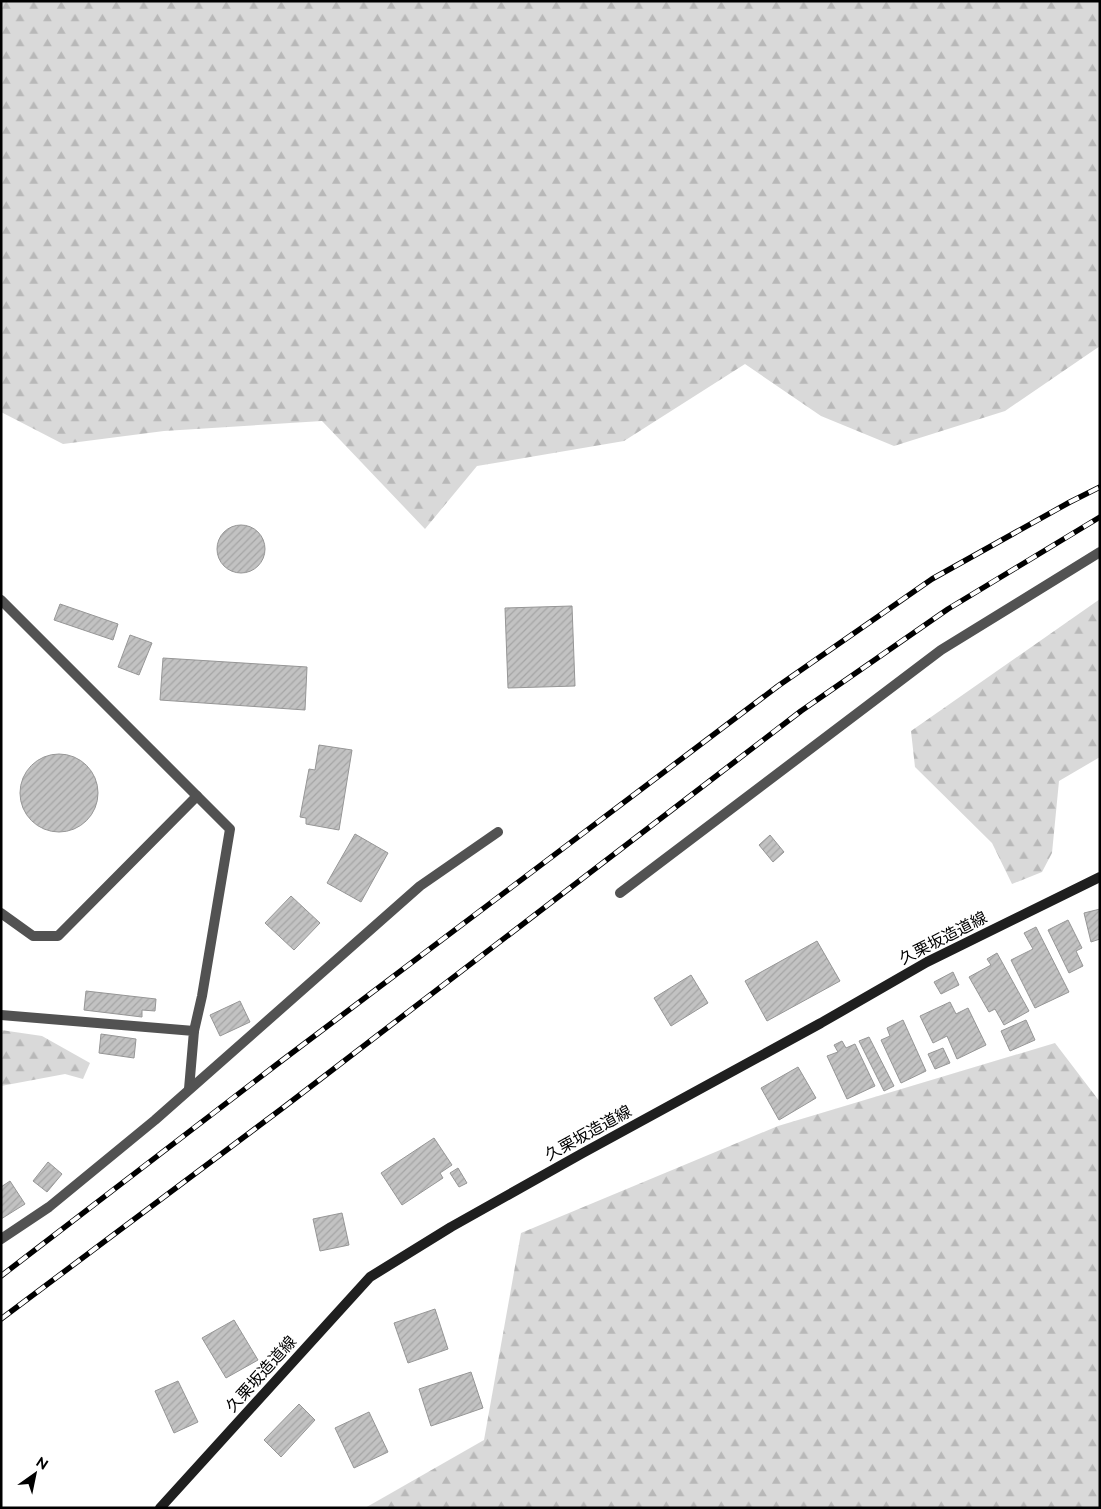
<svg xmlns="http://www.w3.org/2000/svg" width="1101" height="1509" font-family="Raleway,'Noto Sans JP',sans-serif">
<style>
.forest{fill:url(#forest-firs)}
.building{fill:url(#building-hatch);stroke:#969696}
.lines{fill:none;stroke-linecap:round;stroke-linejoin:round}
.lane{stroke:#525252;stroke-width:10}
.street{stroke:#525252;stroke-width:10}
.secondary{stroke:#1f1f1f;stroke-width:10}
.rail-casing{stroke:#000;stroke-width:5.5}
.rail{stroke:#fff;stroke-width:4;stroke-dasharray:11;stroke-linecap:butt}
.labels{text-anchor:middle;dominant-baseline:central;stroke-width:4;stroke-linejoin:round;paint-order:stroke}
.street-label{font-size:16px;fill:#000;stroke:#fff}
</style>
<defs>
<pattern id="forest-firs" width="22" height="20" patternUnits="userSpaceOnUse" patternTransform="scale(1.25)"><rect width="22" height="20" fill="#d9d9d9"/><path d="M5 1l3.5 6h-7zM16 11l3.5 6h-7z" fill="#b8b8b8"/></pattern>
<pattern id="building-hatch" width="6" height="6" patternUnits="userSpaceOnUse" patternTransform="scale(1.25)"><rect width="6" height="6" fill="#c2c2c2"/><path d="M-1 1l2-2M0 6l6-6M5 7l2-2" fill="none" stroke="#a5a5a5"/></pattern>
</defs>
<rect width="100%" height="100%" fill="#fff"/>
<g class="forest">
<path d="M1,1H1100V346L1005,411L894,446L821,416L745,364L624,441L477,466L425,529L322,421L164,431L63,444L1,412Z"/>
<path d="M1100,599V757L1059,781L1052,853L1042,872L1012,884L992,843L915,767L911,731Z"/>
<path d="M1,1030L42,1036L90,1063L83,1079L65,1074L1,1086Z"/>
<path d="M1055,1043L1100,1102V1508H365L484,1440L521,1233L778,1126Z"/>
</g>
<g class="building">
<circle cx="241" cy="549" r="24"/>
<path d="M60,604L118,624L113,640L54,620Z"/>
<path d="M572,606L575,686L508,688L505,608Z"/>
<path d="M130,635L152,643L139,675L118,667Z"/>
<path d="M163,658L307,667L305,710L160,700Z"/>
<path d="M319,745L352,750L339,830L306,824V818L300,817L309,769L315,770Z"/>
<circle cx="59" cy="793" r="39"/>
<path d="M355,834L388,853L361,902L327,883Z"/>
<path d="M770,835L784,852L773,862L759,845Z"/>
<path d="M291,896L320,923L294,950L265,923Z"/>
<path d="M1100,909V939L1091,942L1084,913Z"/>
<path d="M1068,920L1082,948L1076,951L1083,966L1069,973L1048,930Z"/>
<path d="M1036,927L1069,992L1035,1008L1011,960L1033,949L1024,933Z"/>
<path d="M817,941L840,981L767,1021L745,981Z"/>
<path d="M997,953L1029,1011L1004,1025L995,1009L989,1012L969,977L991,965L987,959Z"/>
<path d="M953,972L959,985L941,994L934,982Z"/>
<path d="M691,975L708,1003L671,1026L654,998Z"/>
<path d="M86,991L156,999L155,1011L142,1010V1017L84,1010Z"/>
<path d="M240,1001L250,1022L220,1036L210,1015Z"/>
<path d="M950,1002L956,1014L968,1008L986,1045L957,1059L947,1036L933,1043L920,1016Z"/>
<path d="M903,1020L926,1071L901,1083L881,1040L890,1036L887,1028Z"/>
<path d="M1026,1020L1035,1040L1010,1051L1001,1031Z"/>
<path d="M101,1034L136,1039L134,1058L99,1053Z"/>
<path d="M869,1037L894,1086L884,1091L859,1041Z"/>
<path d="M842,1041L846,1048L855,1044L875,1086L847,1099L827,1056L838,1052L834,1045Z"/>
<path d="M943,1048L950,1063L935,1069L928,1054Z"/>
<path d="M798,1067L816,1098L779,1120L761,1088Z"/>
<path d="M434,1138L452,1165L440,1173L443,1178L402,1205L381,1173Z"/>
<path d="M48,1162L62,1174L47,1192L33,1181Z"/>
<path d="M458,1168L467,1183L459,1187L450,1173Z"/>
<path d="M10,1181L25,1204L1,1219V1187Z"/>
<path d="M342,1213L349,1245L320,1251L313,1219Z"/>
<path d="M435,1309L448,1349L408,1363L394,1323Z"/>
<path d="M234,1320L258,1360L226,1378L202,1338Z"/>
<path d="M471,1372L483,1408L431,1426L419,1389Z"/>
<path d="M178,1381L198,1422L174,1433L155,1391Z"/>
<path d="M299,1404L315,1420L281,1457L264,1440Z"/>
<path d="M369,1412L388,1452L354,1468L335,1428Z"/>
</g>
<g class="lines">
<g class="lane">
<path d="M1,600L230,829L202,996L194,1031"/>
<path d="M620,893L941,650L1100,552"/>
<path d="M1,913L33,936H58L197,796"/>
</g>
<g class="street">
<path d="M1,1015L194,1031L189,1089"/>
<path d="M1,1239L49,1207L155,1120L420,886L498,832"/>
</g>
<path class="secondary" d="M160,1508L370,1277L451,1227L581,1154L821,1023L927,962L1100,877"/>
<g class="rail-casing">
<g id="rail">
<path d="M1,1276L276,1065L778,686L932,579L1070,502L1100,487"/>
<path d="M1,1319L284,1107L801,711L948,609L1100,517"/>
</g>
</g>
<use href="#rail" class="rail"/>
</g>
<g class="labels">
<g class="street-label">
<text transform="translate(943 938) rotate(-27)">久栗坂造道線</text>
<text transform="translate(588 1133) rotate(-29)">久栗坂造道線</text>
<text transform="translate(261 1374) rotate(-48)">久栗坂造道線</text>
</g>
</g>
<rect width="1101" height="1509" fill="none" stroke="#000000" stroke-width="5"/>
<g transform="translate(35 1474) rotate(33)" stroke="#ffffff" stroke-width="4" paint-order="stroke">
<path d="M0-4L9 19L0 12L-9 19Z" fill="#000000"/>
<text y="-8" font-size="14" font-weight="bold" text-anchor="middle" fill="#000000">N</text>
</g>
</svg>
